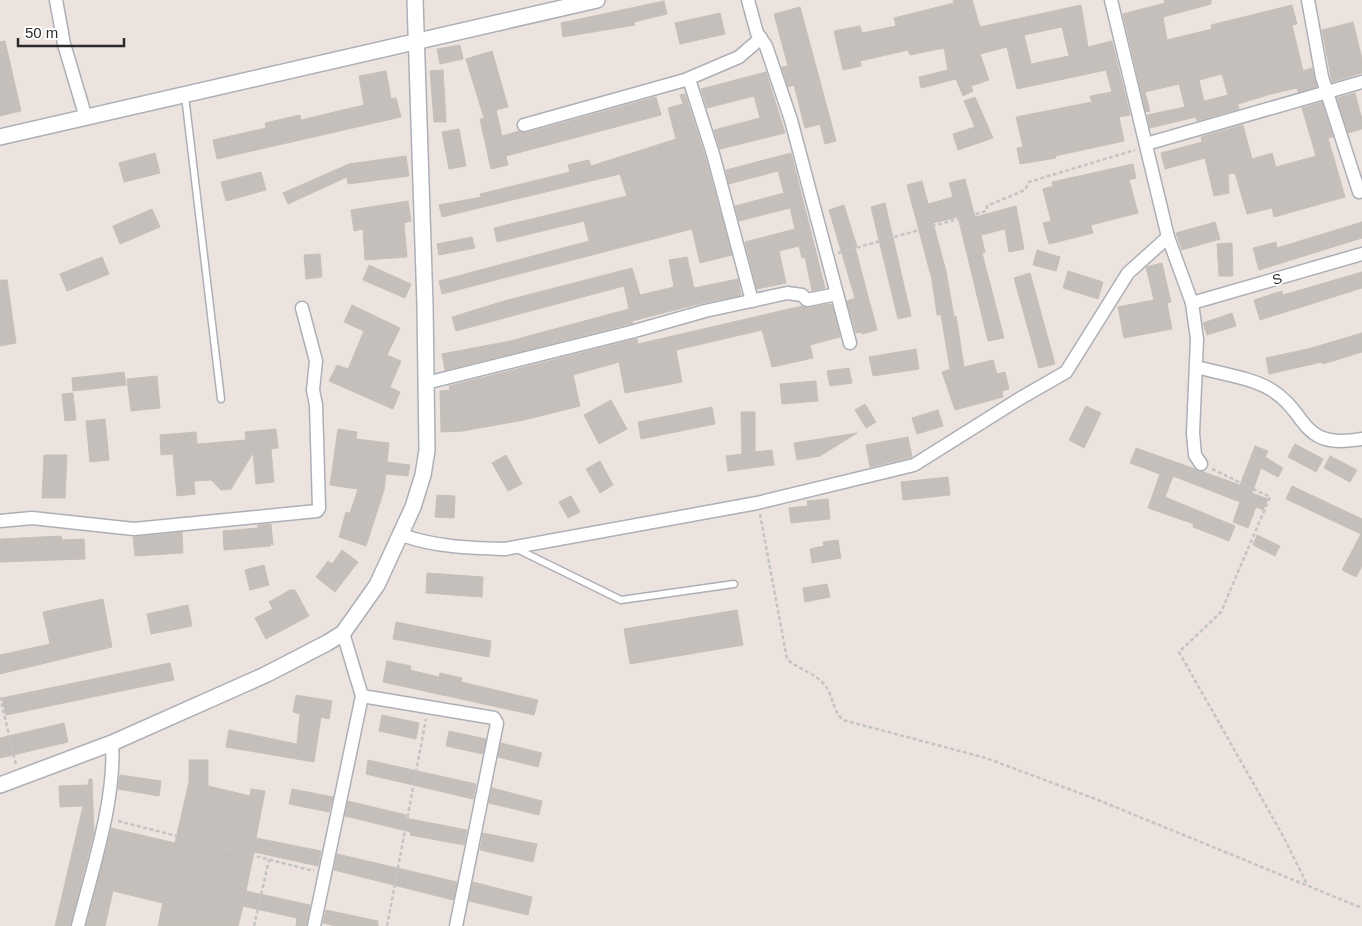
<svg xmlns="http://www.w3.org/2000/svg" width="1362" height="926" font-family="Helvetica,sans-serif">
<style>
.building{fill:#c4bfba;stroke:#c7bfb9;fill-rule:evenodd}
.lines{fill:none;stroke-linecap:round;stroke-linejoin:round}
.service-casing{stroke:#acb0b6;stroke-width:9}
.minor-casing{stroke:#acb0b6;stroke-width:15}
.tertiary-casing{stroke:#acb0b6;stroke-width:18}
.path{stroke:#c4c4c4;stroke-width:2.5;stroke-dasharray:4 2.5;stroke-linecap:butt}
.service{stroke:#fff;stroke-width:6}
.minor{stroke:#fff;stroke-width:12}
.tertiary{stroke:#fff;stroke-width:15}
.labels{text-anchor:middle;dominant-baseline:central;stroke-width:4;stroke-linejoin:round;paint-order:stroke}
.street-label{font-size:14px;fill:#2b2b2b;stroke:#fff}
</style>
<rect width="100%" height="100%" fill="#ece3df"/>
<g class="building">
<path d="M953,0H972L980,27L1081,5L1088,47L1112,41L1130,115L1119,117L1124,141L1055,156L1056,158L1020,164L1017,148L1023,147L1016,117L1092,102L1090,96L1112,92L1106,70L1017,89L1007,47L980,54L989,80L971,86L973,91L963,96L956,79L921,88L919,77L948,70L944,48L910,55L908,50L860,61L861,66L843,70L834,31L860,26L862,33L896,26L894,18L954,3ZM1062,27L1069,56L1031,64L1024,35Z"/>
<path d="M1164,0H1211V4L1163,17L1167,40L1212,29L1211,25L1292,5L1297,24L1292,25L1303,71L1312,68L1317,87L1298,92L1297,88L1271,94L1238,104L1239,109L1197,121L1196,117L1150,128L1147,115L1185,107L1179,84L1145,92L1150,111L1146,112L1123,14L1165,3ZM1222,74L1228,95L1204,101L1199,80Z"/>
<path d="M664,1L667,14L634,22L635,25L563,37L561,23Z"/>
<path d="M800,7L836,141L825,144L820,124L805,128L794,85L788,87L782,67L788,66L774,14Z"/>
<path d="M720,13L725,34L680,44L675,23Z"/>
<path d="M1353,22L1362,59V73L1332,82L1322,30Z"/>
<path d="M5,41L21,111L0,116V42Z"/>
<path d="M460,45L463,59L440,64L437,49Z"/>
<path d="M492,51L508,107L496,110L502,136L519,131L526,133L656,97L661,115L506,156L508,165L491,169L480,119L484,118L466,59Z"/>
<path d="M443,70L446,122H434L430,71Z"/>
<path d="M386,71L391,99L396,98L401,117L217,159L213,140L266,128L265,123L300,115L301,120L364,105L359,76Z"/>
<path d="M766,72L785,133L720,149L714,130L760,118L754,96L707,108L701,89Z"/>
<path d="M1355,93L1362,119V129L1348,133L1337,98Z"/>
<path d="M685,94L705,156L732,255L700,263L692,229L442,294L439,281L589,241L584,221L497,242L494,228L627,196L620,174L442,217L439,205L481,197L480,194L570,172L568,165L589,160L591,166L676,139L668,108L683,104L680,95Z"/>
<path d="M975,97L993,138L958,150L953,134L975,127L964,101Z"/>
<path d="M1322,102L1333,137L1328,138L1345,197L1274,217L1272,208L1247,214L1235,173L1228,174L1229,193L1214,196L1205,158L1165,169L1161,153L1202,142L1201,137L1243,125L1252,159L1272,153L1276,167L1316,156L1302,108Z"/>
<path d="M459,129L466,166L449,169L442,132Z"/>
<path d="M155,153L160,173L124,182L119,163Z"/>
<path d="M791,153L825,288L812,291L805,257L802,258L799,246L779,251L786,283L757,289L745,242L795,229L790,208L739,221L735,206L784,193L778,171L729,184L726,170Z"/>
<path d="M406,156L409,176L348,184L347,177L288,204L283,193L349,164Z"/>
<path d="M1133,164L1136,178L1129,180L1138,213L1091,225L1093,233L1049,244L1043,223L1051,221L1043,189L1053,186L1052,182Z"/>
<path d="M261,172L266,190L226,201L221,182Z"/>
<path d="M965,179L975,217L1016,206L1024,249L1009,252L1005,229L981,235L985,252L982,253L1004,338L988,341L958,217L933,223L946,271L954,317L956,316L964,367L993,360L997,374L1005,372L1009,389L1002,391L1003,397L955,410L942,372L950,369L941,315H937L932,280L907,185L922,181L928,204L953,197L949,183Z"/>
<path d="M408,201L411,221L404,223L407,257L365,260L363,229L354,231L351,210Z"/>
<path d="M885,203L911,316L898,319L871,207Z"/>
<path d="M844,205L857,247H855L877,330L862,334L861,332L856,333L847,301L855,298L829,210Z"/>
<path d="M152,209L160,227L120,244L113,226Z"/>
<path d="M1215,222L1220,239L1182,250L1176,233Z"/>
<path d="M1362,222V238L1259,270L1253,248L1276,242L1277,248Z"/>
<path d="M472,237L475,248L439,255L437,244Z"/>
<path d="M1232,243L1233,276H1219L1217,244Z"/>
<path d="M1037,250L1060,257L1056,271L1033,265Z"/>
<path d="M320,254L322,277L306,279L304,255Z"/>
<path d="M102,257L109,274L67,291L60,274Z"/>
<path d="M687,257L694,288L738,279L741,295L698,304L632,321L633,323L445,370L442,354L510,341L629,309L624,286L456,331L452,317L504,301L632,268L640,295L674,287L669,260Z"/>
<path d="M1162,263L1171,302L1167,303L1172,329L1124,338L1118,307L1154,300L1146,267Z"/>
<path d="M369,265L411,284L405,298L363,280Z"/>
<path d="M1068,271L1103,282L1098,299L1063,288Z"/>
<path d="M1362,272V288L1260,320L1254,300L1282,291L1283,295Z"/>
<path d="M1030,273L1055,364L1039,368L1014,278Z"/>
<path d="M0,280H7L16,343L0,346Z"/>
<path d="M829,304L832,305L840,337L810,345L813,358L772,367L762,330L676,350L682,382L625,393L619,362L573,375L580,406L524,420L463,431L441,432L440,391L450,390L449,386L637,339L638,344L802,306L808,308Z"/>
<path d="M352,305L400,328L387,355L401,361L390,387L400,392L393,409L329,381L337,365L348,369L364,331L344,322Z"/>
<path d="M1232,313L1236,326L1207,335L1203,323Z"/>
<path d="M1362,333V352L1323,364L1322,362L1269,374L1266,358L1308,349Z"/>
<path d="M916,349L919,369L873,376L869,357Z"/>
<path d="M849,368L852,383L830,386L827,371Z"/>
<path d="M124,372L126,385L73,391L72,378Z"/>
<path d="M157,376L160,408L131,411L127,379Z"/>
<path d="M816,381L818,401L782,404L780,384Z"/>
<path d="M73,393L76,420L65,421L62,394Z"/>
<path d="M611,400L627,429L599,444L584,415Z"/>
<path d="M865,404L876,422L866,428L855,410Z"/>
<path d="M1086,406L1101,413L1084,448L1069,440Z"/>
<path d="M712,407L715,424L641,439L638,422Z"/>
<path d="M938,410L943,426L917,434L912,418Z"/>
<path d="M741,412H755V452L772,450L774,465L728,471L726,456L742,454Z"/>
<path d="M105,419L109,460L90,462L86,421Z"/>
<path d="M276,429L278,448L271,449L274,482L256,484L253,453L231,489L221,490L211,480L194,481L195,494L177,496L173,454L161,455L160,435L196,432L197,444L246,440L245,432Z"/>
<path d="M338,429L357,432L356,439L389,443L387,462L410,465L408,476L386,474L384,490L366,546L339,537L346,512L350,513L358,489L330,485Z"/>
<path d="M857,433L820,456L797,460L794,443Z"/>
<path d="M908,437L912,457L870,467L866,445Z"/>
<path d="M1295,444L1323,459L1316,472L1288,457Z"/>
<path d="M1255,446L1268,451L1265,457L1283,468L1278,477L1261,468L1252,493L1268,499L1263,510L1256,507L1248,528L1233,522L1240,502L1173,476L1165,497L1235,526L1229,541L1193,527L1194,524L1148,508L1160,474L1130,463L1136,448L1240,485Z"/>
<path d="M44,455H67L65,498H42Z"/>
<path d="M506,455L522,484L508,491L492,463Z"/>
<path d="M1330,456L1357,470L1350,482L1324,468Z"/>
<path d="M600,461L613,485L600,493L586,469Z"/>
<path d="M948,477L950,495L903,500L901,482Z"/>
<path d="M1292,486L1362,519V566L1356,577L1342,570L1361,534L1286,499Z"/>
<path d="M437,495L455,496L454,518L435,517Z"/>
<path d="M571,496L580,512L568,518L559,502Z"/>
<path d="M828,499L830,519L791,523L789,508L808,506L807,501Z"/>
<path d="M271,524L273,545L269,542L271,546L224,550L223,531L258,528V525Z"/>
<path d="M182,532L183,553L135,556L133,537Z"/>
<path d="M1257,535L1280,546L1275,556L1253,545Z"/>
<path d="M61,536L62,540L84,539L85,559L0,562V539Z"/>
<path d="M838,540L841,558L812,563L810,549L824,546L823,542Z"/>
<path d="M342,550L358,562L335,592L316,577L328,561L332,564Z"/>
<path d="M264,565L269,585L250,590L245,570Z"/>
<path d="M427,573L483,577L482,597L426,593Z"/>
<path d="M827,584L830,597L805,602L803,588Z"/>
<path d="M290,590H295L309,616L266,639L255,618L273,609L269,602Z"/>
<path d="M103,599L112,647L0,674V655L50,644L43,612Z"/>
<path d="M188,605L192,626L151,634L147,614Z"/>
<path d="M737,610L743,645L630,664L624,629Z"/>
<path d="M396,622L491,641L489,657L393,639Z"/>
<path d="M387,661L411,666L410,670L439,677L440,673L462,678L461,682L538,700L534,715L383,682Z"/>
<path d="M170,663L174,680L6,715L2,698Z"/>
<path d="M296,695L332,701L329,719L321,717L314,762L226,747L229,730L297,744L300,714L293,712Z"/>
<path d="M382,715L419,723L416,739L379,731Z"/>
<path d="M64,723L68,742L0,758V738Z"/>
<path d="M449,731L486,739L483,754L446,746Z"/>
<path d="M501,743L542,753L538,767L498,757Z"/>
<path d="M189,760H208V786L250,796L251,789L265,791L256,838L321,851L318,866L254,852L246,891L310,905L306,926H296L297,918L243,906L238,926H158L163,903L113,891L105,926H86L111,828L175,843L189,782Z"/>
<path d="M368,760L476,784L473,799L366,774Z"/>
<path d="M120,775L161,781L159,796L118,789Z"/>
<path d="M89,779H92L94,833L70,926H55L83,806L60,807L59,786L88,785Z"/>
<path d="M492,788L542,801L539,815L489,803Z"/>
<path d="M292,789L333,797L329,812L289,804Z"/>
<path d="M348,801L406,815L405,818L467,830L464,845L410,835L411,832L345,816Z"/>
<path d="M483,833L537,844L533,862L480,850Z"/>
<path d="M337,854L457,882L453,900L334,870Z"/>
<path d="M473,882L532,897L528,915L469,901Z"/>
<path d="M326,910L378,921V926H335L323,923Z"/>
</g>
<g class="lines">
<g class="service-casing">
<g id="service">
<path d="M185,96L221,399"/>
<path d="M515,548L621,600L734,584"/>
</g>
</g>
<g class="minor-casing">
<g id="minor">
<path d="M56,0L64,44L86,118"/>
<path d="M748,0L757,33L766,46L791,120L850,343"/>
<path d="M1111,0L1168,237L1192,303L1197,339L1193,433L1195,455L1201,464"/>
<path d="M1308,0L1322,77L1359,192"/>
<path d="M689,79L713,154L752,301"/>
<path d="M524,125L685,80L739,57L761,38"/>
<path d="M1146,144L1362,82"/>
<path d="M1192,303L1362,254"/>
<path d="M1197,367C1221,374 1249,377 1270,389C1310,413 1298,450 1362,439"/>
<path d="M426,383L631,332L705,311L787,293L802,295L807,300L837,294"/>
<path d="M0,521L32,518L134,529L317,511L319,508L316,405L313,390L316,361L302,308"/>
<path d="M402,535C435,547 470,548 505,549L757,503L914,465L1019,399L1066,372L1128,273L1168,237"/>
<path d="M362,696L494,718L497,723L456,926"/>
<path d="M78,926C92,870 116,799 112,743"/>
<path d="M314,926L362,696L343,633"/>
</g>
</g>
<g class="tertiary-casing">
<g id="tertiary">
<path d="M0,137L597,0"/>
<path d="M0,785L112,743L265,675L327,643L343,633L377,585L413,507L423,475L427,450L425,305L415,0"/>
</g>
</g>
<g class="path">
<path d="M838,253L986,211L987,206L1025,190L1029,182L1135,150"/>
<path d="M1212,469L1270,497L1221,612L1179,652L1282,834L1307,884"/>
<path d="M760,514L787,659C797,669 813,672 823,683C834,694 831,709 843,720L986,758L1098,800L1362,908"/>
<path d="M0,697L16,765"/>
<path d="M118,821L314,871"/>
<path d="M254,926L269,860"/>
<path d="M387,926L426,719"/>
</g>
<use href="#service" class="service"/>
<use href="#minor" class="minor"/>
<use href="#tertiary" class="tertiary"/>
</g>
<g class="labels">
<g class="street-label">
<text transform="translate(1277 279) rotate(-16)">S</text>
</g>
</g>
<path d="M18 38v8h106v-8" fill="none" stroke="#2b2b2b" stroke-width="2.5"/>
<text x="25" y="38" font-size="15" fill="#2b2b2b" stroke="#ffffff" stroke-width="4" paint-order="stroke">50 m</text>
</svg>
